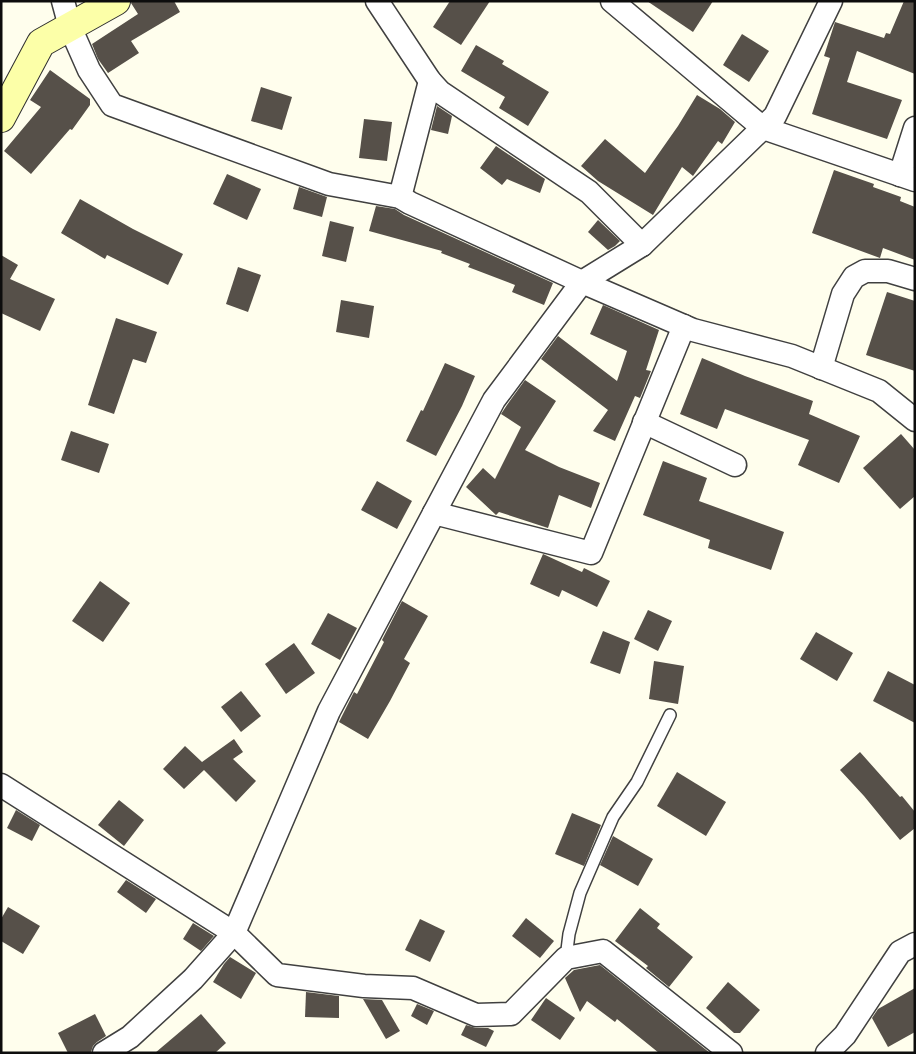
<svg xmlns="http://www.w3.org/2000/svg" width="916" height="1054" font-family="'Crimson Pro',serif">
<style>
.building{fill:#565049}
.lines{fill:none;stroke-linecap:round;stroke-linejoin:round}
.lane-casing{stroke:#404040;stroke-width:14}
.street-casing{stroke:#404040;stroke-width:25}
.secondary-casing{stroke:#2f2f2f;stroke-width:30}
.lane{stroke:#fff;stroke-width:11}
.street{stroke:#fff;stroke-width:22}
.secondary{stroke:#fcffa8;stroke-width:28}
</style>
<rect width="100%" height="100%" fill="#fffeed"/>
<g class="building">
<path d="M132,1H174L180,12L131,41L139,53L108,73L98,59L92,44L138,14L131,3Z"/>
<path d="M450,1H490L461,45L433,27Z"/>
<path d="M647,1H713L693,32Z"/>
<path d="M904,1H915V74L857,51L847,82L902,100L887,139L812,114L830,58L824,56L835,22L884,38L886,33L890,34Z"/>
<path d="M742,34L769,51L749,82L723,65Z"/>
<path d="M476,45L504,61L502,64L549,92L528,126L499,108L505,97L461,71Z"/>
<path d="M50,70L90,99V105L72,130L70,129L31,174L4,151L41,107L30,100Z"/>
<path d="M261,87L292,97L282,130L251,121Z"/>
<path d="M697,95L720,109L735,122L722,144L718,141L693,176L682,167L653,215L598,181L581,166L605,139L645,173L678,126Z"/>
<path d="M437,106L452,116L448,134L431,130Z"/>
<path d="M364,119L392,122L387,161L359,158Z"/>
<path d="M496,146L545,179L540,193L507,179L502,185L480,168Z"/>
<path d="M834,170L874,184L873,187L901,197L900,201L915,207V260L883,248L880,258L812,233Z"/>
<path d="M227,174L261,189L247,220L213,204Z"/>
<path d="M299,187L327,197L322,217L293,209Z"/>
<path d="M80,199L133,229L183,254L168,285L107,255L105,259L61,233Z"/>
<path d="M376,206L395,209L404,215L553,283L544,305L512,292L515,285L468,267L470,264L441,253L442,251L369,231Z"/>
<path d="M598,220L620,241L615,246L608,250L588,232Z"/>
<path d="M330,221L354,227L346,262L322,256Z"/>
<path d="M1,255L18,265L10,279L55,299L40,331L1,313Z"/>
<path d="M238,267L261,275L248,312L226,304Z"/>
<path d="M887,292L915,301V371L866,355Z"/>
<path d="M341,300L374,306L369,338L336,332Z"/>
<path d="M603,305L659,330L646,370L651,371L640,398L635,396L615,441L593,431L608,410L541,359L558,336L617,381L627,351L590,334Z"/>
<path d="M116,318L157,332L146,363L133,359L114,414L88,405Z"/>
<path d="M702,358L745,376L813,401L809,414L860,436L839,483L798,465L809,440L725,409L717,429L680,414Z"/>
<path d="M445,363L475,376L462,406L436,456L406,441L421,410L423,411Z"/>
<path d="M525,380L556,401L525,450L559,467L600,483L591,508L559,495L548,528L499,512L496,515L466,487L483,468L495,479L521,427L501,414L507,405Z"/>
<path d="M71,431L109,444L99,473L61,460Z"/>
<path d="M901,434L915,450V496L900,509L863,468Z"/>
<path d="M663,461L707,478L699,501L784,532L771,570L708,548L710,540L643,515Z"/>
<path d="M377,481L412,501L397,529L361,510Z"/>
<path d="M543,554L582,572L584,568L610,581L597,607L562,590L559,597L530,584Z"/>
<path d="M100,581L130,603L103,642L72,621Z"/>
<path d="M402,601L428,616L404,659L410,663L390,701L368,739L339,722L354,692L357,694L384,642L382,640Z"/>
<path d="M648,610L672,621L658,651L634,639Z"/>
<path d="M328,613L357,628L340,660L311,644Z"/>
<path d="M603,631L630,642L620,674L590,663Z"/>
<path d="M816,632L853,653L837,681L800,659Z"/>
<path d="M294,643L315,673L286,694L265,664Z"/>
<path d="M654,661L684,666L678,704L649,699Z"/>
<path d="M888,671L915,685V723L873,701Z"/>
<path d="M241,691L261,716L241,732L221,707Z"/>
<path d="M234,739L243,752L233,759L256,781L236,802L204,770L184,789L163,769L185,746L202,762Z"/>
<path d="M860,752L900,797L902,796L915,812V828L900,840L864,796L840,770Z"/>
<path d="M677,772L726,802L706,836L657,806Z"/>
<path d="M119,800L144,820L124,846L98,825Z"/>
<path d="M16,810L40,825L32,841L7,828Z"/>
<path d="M572,813L601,825L584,866L555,854Z"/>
<path d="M613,836L653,859L638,886L600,865Z"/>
<path d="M126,880L156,899L146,913L117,892Z"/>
<path d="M8,907L40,926L23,954L1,941V919Z"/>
<path d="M640,908L660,924L657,928L693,957L669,987L646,968L648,966L615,941Z"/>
<path d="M526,918L554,941L540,958L512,936Z"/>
<path d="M420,919L445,931L430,962L405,950Z"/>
<path d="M193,923L214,936L201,951L183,939Z"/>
<path d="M230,957L256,973L241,999L213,982L224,964Z"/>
<path d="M600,965L710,1053H659L617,1019L615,1022L587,1001L580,1012L565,978L574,970Z"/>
<path d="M728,982L760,1010L740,1033H734L706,1008Z"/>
<path d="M915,988V1032L888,1047L872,1018L878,1009Z"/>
<path d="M306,992L339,996V1018L305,1017Z"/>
<path d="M546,998L575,1018L560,1040L531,1020Z"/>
<path d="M363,999L382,1000L400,1031L386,1039Z"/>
<path d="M417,1004L434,1011L427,1025L411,1016Z"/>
<path d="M95,1014L106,1036L97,1042L93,1046L91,1052L90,1053H68L58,1033Z"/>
<path d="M201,1014L226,1043L215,1053H155Z"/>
<path d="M466,1025L476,1028H488L494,1031L486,1047L461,1035Z"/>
</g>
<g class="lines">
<g class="lane-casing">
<path id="lane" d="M566,958L569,934L580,893L613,817L637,782L670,715"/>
</g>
<g class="street-casing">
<g id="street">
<path d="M63,1L70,27L89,70L112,105L329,184L400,197L410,203L582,282L693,330L792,356L879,391L915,420"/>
<path d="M377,1L430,81L440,92L589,192L642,245"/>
<path d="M612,1L763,128L915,180"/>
<path d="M900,175L915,128"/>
<path d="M400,197L430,81"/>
<path d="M821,368L843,294L854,277L865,271H888L915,279"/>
<path d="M644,422L735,465"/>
<path d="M434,513L591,553L684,326"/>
<path d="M1,785L234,933L277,975L364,986L413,988L476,1015L511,1014L566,958L603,951L731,1053"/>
<path d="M104,1053L130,1037L193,979L234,933L329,711L494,400L582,282L642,245L775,116L831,1"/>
<path d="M827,1053L845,1035L900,952L915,944"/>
</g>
</g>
<g class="secondary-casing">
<path id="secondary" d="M1,118L41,43L116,1"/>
</g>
<use href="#lane" class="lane"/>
<use href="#street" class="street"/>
<use href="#secondary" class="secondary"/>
</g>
<rect width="916" height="1054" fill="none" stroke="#0d0d0d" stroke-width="5"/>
</svg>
